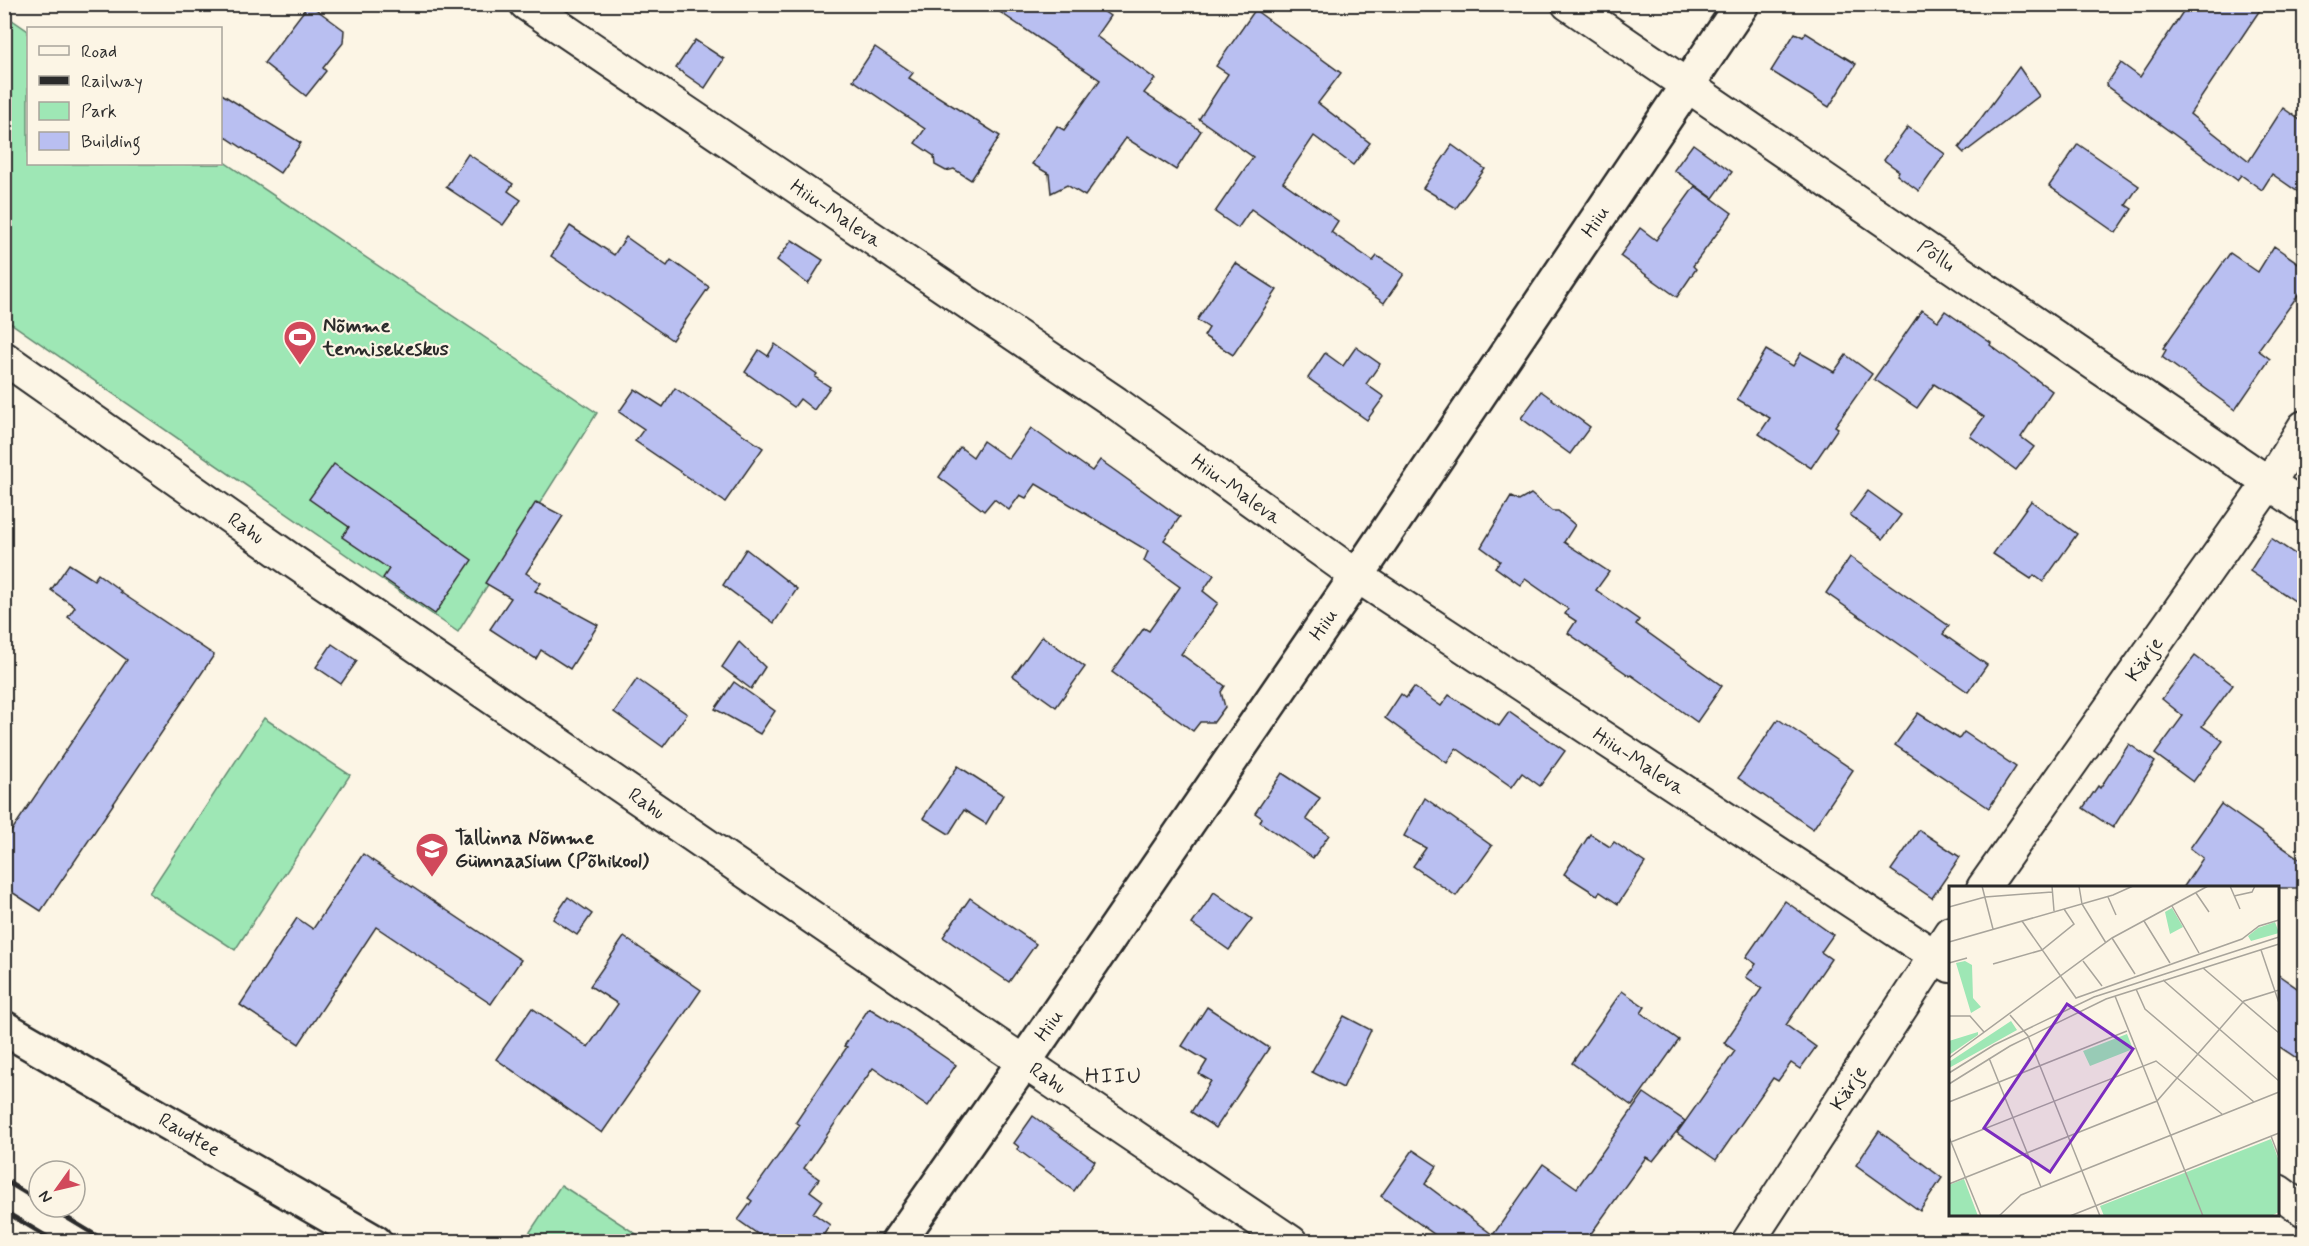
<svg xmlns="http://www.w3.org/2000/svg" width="2309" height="1246" font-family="Mynerve,sans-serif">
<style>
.green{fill:#9ee7b5;stroke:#648970;stroke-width:1.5}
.building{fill:#b9bff1;stroke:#2b2b2b;stroke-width:1.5}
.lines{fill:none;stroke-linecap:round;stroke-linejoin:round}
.minor-casing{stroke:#2b2b2b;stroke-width:36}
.tertiary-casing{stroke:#2b2b2b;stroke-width:38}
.minor{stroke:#fcf5e5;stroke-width:32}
.tertiary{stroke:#fcf5e5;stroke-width:33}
.rail{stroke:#2b2b2b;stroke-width:4.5}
.labels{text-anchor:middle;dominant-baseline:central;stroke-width:4.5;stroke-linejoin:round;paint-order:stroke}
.street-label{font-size:20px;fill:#2b2b2b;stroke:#fcf5e5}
.poi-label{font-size:20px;font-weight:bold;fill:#2b2b2b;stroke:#fcf5e5;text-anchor:start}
.quarter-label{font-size:22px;letter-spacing:1.5px;fill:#2b2b2b;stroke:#fcf5e5}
.inset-road{fill:none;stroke:#a8a49b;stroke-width:1.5}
.view{fill:#7b2cbf;fill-opacity:0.15;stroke:#7b2cbf;stroke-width:3}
.inset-edge{fill:none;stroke:#2b2b2b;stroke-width:3}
</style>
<rect width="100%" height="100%" fill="#fcf5e5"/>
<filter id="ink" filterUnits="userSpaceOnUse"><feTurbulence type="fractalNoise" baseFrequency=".0167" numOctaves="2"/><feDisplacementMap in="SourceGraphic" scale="12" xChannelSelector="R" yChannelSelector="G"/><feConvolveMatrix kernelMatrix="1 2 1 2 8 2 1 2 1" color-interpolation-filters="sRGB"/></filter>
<g filter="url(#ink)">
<g class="green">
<path d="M5,15L28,31V164H220L221,160L597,413L458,632L5,319Z"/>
<path d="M264,718L350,775L235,950L149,893Z"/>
<path d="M561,1185L647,1241H524Z"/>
</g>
<g class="building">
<path d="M309,4L344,30L343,43L323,68L326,71L306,96L264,63Z"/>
<path d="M988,4H1093L1110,16L1096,36L1155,79L1144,93L1201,131L1176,170L1126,138L1085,196L1067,185L1051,193L1049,174L1032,164L1057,126L1064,130L1100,80Z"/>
<path d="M2188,4H2264L2190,114L2249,161L2283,108L2304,123V196L2272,174L2262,190L2241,175L2237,180L2106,85L2121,63L2140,77Z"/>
<path d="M1255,10L1341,73L1318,103L1370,143L1353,165L1314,136L1283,182L1338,221L1331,232L1373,261L1377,256L1404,274L1384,303L1251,209L1238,228L1215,212L1253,157L1199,119L1228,74L1216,66Z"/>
<path d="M1795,33L1803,37L1806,33L1856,64L1829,107L1771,71Z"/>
<path d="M695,40L724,59L705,88L676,68Z"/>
<path d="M875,47L913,73L909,78L1000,136L971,180L954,169L946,171L935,165L934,156L915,143L925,129L853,80Z"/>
<path d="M2019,67L2039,96L1964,153L1959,148Z"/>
<path d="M220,93L301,143L280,173L220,133Z"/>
<path d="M1908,127L1945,154L1919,191L1897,175L1899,171L1884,160Z"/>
<path d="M1693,144L1732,172L1713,198L1674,170Z"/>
<path d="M2078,144L2139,186L2126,205L2132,209L2116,233L2049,186Z"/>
<path d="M1452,145L1485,169L1456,208L1423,188Z"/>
<path d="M468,154L513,184L508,191L521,200L503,225L446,187Z"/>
<path d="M1695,186L1732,213L1693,266L1696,269L1677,297L1620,256L1640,228L1656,240Z"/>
<path d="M570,226L614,255L626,237L667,266L671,260L709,287L672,340L551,256Z"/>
<path d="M792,240L823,260L808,284L777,260Z"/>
<path d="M2274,246L2304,267V287L2258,350L2270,359L2235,410L2162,357L2166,350L2163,348L2230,253L2258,272Z"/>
<path d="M1235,263L1277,290L1233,355L1204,336L1209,328L1197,320Z"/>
<path d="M1922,310L1938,321L1945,311L1991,343L1990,345L2052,391L2021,437L2034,447L2016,470L1970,436L1984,417L1934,384L1917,408L1874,379Z"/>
<path d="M775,344L817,374L815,377L830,387L814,410L800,399L794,407L745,372L759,350L768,356Z"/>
<path d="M1356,347L1380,364L1366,384L1384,397L1367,420L1308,378L1325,353L1343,366Z"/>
<path d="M1766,350L1793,366L1801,353L1834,372L1846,355L1872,374L1835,426L1838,428L1811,468L1759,434L1770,418L1737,399Z"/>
<path d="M675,388L763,448L725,502L635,441L644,429L619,412L635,389L663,407Z"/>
<path d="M1541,391L1590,427L1570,454L1521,418Z"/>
<path d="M1031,428L1092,471L1100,460L1180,517L1164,540L1214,575L1203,591L1218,603L1181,654L1225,686L1221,692L1225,707L1214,722H1200L1193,731L1112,672L1144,628L1149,631L1180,587L1144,561L1148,551L1036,484L1026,498L1020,495L1009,510L994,499L984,511L939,477L960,447L973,457L983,441L1009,459Z"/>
<path d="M334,464L472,560L435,614L383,578L389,569L342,537L349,527L309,499Z"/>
<path d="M1868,491L1901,515L1883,539L1850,515Z"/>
<path d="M1531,494L1552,511H1558L1575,525L1564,542L1609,572L1596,590L1639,620L1636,624L1722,686L1697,722L1631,675L1630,676L1568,633L1576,621L1565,614L1568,609L1525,579L1520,585L1495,567L1500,561L1481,547L1511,497L1519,501Z"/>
<path d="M2031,501L2077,534L2043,582L2034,575L2031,579L1993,554Z"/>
<path d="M536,502L563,516L526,573L541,583L535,591L598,625L570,669L541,650L536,659L490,629L511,598L485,583Z"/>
<path d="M2271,538L2304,560V607L2250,571Z"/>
<path d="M746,549L797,589L774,623L723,585Z"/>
<path d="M1850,557L1949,626L1943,634L1987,665L1968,692L1826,593Z"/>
<path d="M69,564L94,580L98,574L121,591L120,592L214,655L41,911L4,887V842L127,660L68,617L75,607L51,590Z"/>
<path d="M1042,636L1085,667L1056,707L1013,676Z"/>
<path d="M739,642L765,667L751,689L722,667Z"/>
<path d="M332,644L357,661L341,684L316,667Z"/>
<path d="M2195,656L2233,685L2202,726L2223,741L2193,782L2155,754L2183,716L2162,699Z"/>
<path d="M637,679L687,714L663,747L614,712Z"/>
<path d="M734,682L775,711L760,734L715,709Z"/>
<path d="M1414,687L1441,706L1449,695L1499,726L1509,712L1565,751L1540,786L1522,773L1512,787L1456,748L1447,763L1385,718L1401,694L1406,698Z"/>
<path d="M1918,713L1959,739L1964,732L2016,767L1989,808L1895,745Z"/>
<path d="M1778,719L1853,770L1813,829L1738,778Z"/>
<path d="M2129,744L2155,762L2113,828L2083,808L2098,786L2100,788Z"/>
<path d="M958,766L1003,795L986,824L964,810L949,834L923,818Z"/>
<path d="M1282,773L1320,798L1306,819L1329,835L1313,858L1260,822L1262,818L1255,813Z"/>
<path d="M1425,798L1492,846L1456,896L1413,866L1426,848L1404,836Z"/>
<path d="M2221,804L2304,862V888H2183L2203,858L2190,848Z"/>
<path d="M1919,830L1960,857L1932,898L1891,870Z"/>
<path d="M1590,834L1610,847L1614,842L1645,863L1618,904L1600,892L1597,895L1564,874Z"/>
<path d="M363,854L521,960L491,1004L376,927L299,1044L240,1005L297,918L313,929Z"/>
<path d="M1214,892L1252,919L1229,950L1192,924Z"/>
<path d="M568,897L592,914L577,935L553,919Z"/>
<path d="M970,898L1036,944L1009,982L943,937Z"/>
<path d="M1785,901L1833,935L1821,952L1831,959L1786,1025L1816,1047L1800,1069L1791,1063L1778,1081L1773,1078L1716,1160L1677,1133L1735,1051L1724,1043L1762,988L1746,977L1756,964L1746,957Z"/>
<path d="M624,937L701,990L602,1133L496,1059L532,1008L588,1047L618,1004L590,986Z"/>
<path d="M2277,974L2304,993V1063L2277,1045Z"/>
<path d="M1622,991L1645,1007L1641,1013L1679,1040L1632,1106L1572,1063Z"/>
<path d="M1207,1007L1269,1048L1216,1128L1191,1112L1211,1081L1199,1074L1207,1061L1182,1046Z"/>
<path d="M869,1008L891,1022L892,1021L956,1065L928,1106L873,1068L804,1168L819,1179L810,1191L822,1200L813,1213L830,1225L819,1242H769L738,1220L752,1201L748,1198L800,1125L796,1122L847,1047L844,1046Z"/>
<path d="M1344,1016L1371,1030L1343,1088L1312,1072Z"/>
<path d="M1644,1093L1685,1121L1653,1161L1646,1157L1585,1242H1445L1381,1196L1413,1150L1437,1166L1425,1184L1493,1235L1543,1164L1577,1188Z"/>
<path d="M1033,1116L1095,1161L1074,1191L1017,1149L1019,1147L1014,1143Z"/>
<path d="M1879,1131L1942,1178L1920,1211L1856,1165Z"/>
</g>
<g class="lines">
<g class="minor-casing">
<g id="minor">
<path id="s1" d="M526,4L1116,403L1357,576L1950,966"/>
<path id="s2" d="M1568,4L2304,507"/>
<path id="s3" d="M4,358L294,562L994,1042L1291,1242"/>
<path id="s4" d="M1983,888L2269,483L2304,427"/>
<path d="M2278,1191L2304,1210"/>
<path id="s5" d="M1748,1242L1950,933"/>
</g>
</g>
<g class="tertiary-casing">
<g id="tertiary">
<path id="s6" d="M4,1028L375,1242"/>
<path id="s7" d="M898,1242L1024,1062L1357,576L1742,4"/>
</g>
</g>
<use href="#minor" class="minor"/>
<use href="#tertiary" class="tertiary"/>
<g class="rail">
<path d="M4,1180L39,1201"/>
<path d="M49,1207L107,1242"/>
<path d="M4,1211L56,1242"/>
</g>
</g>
</g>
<defs>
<g id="stadium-pin" transform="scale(1.725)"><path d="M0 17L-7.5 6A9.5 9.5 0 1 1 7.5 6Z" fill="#d1495b" stroke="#fcf5e5"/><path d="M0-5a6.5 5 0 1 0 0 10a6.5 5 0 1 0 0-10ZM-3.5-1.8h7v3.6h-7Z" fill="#fff"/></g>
<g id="school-pin" transform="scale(1.725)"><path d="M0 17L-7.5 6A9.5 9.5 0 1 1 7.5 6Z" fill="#d1495b" stroke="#fcf5e5"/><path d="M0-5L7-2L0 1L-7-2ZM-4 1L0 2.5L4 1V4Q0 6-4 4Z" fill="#fff"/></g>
</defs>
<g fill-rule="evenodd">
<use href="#stadium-pin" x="300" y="337"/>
<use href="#school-pin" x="432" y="849"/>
</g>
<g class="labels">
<g class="street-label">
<text stroke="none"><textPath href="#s1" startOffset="374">Hiiu-Maleva</textPath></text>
<text stroke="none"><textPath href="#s7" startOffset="1236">Hiiu</textPath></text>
<text stroke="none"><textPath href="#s2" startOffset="446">Põllu</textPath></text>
<text stroke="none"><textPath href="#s1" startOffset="860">Hiiu-Maleva</textPath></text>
<text stroke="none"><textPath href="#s3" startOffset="296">Rahu</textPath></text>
<text stroke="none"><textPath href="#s7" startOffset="750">Hiiu</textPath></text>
<text stroke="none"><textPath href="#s4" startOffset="280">Kärje</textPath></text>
<text stroke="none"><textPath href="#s1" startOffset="1346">Hiiu-Maleva</textPath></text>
<text stroke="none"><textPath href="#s3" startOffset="782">Rahu</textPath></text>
<text stroke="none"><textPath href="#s7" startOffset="264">Hiiu</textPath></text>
<text stroke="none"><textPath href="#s3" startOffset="1268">Rahu</textPath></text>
<text stroke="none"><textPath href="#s5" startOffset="184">Kärje</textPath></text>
<text stroke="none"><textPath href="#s6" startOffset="214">Raudtee</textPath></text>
</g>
<g class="poi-label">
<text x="323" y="326">Nõmme<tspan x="323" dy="23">tennisekeskus</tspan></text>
<text x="455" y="838">Tallinna Nõmme<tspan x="455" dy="23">Gümnaasium (Põhikool)</tspan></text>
</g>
<g class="quarter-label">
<text x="1114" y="1077">HIIU</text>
</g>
</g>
<g transform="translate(1949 886)">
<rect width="330" height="330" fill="#fcf5e5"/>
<path d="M223,22L234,41L221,48L216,26ZM326,36L330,47L302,55L299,50L309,42ZM16,75L23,79L24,112L32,121L22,127L7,77ZM62,135L68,144L0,182V176ZM29,146V149L0,169V155ZM178,148L184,163L141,180L134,165ZM322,253L330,275V326L322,330H155L151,320ZM15,293L29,330H0V299Z" fill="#9ee7b5"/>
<path class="inset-road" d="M33,0L44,43M103,0L105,25M130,0L133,18L157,57M281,0L291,23M247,7L260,26M285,10L303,6L306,0M159,11L167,29M223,20L250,67M0,21L36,11L103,6M73,35L127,112L293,53L310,40L330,34M195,35L221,77M163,52L186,88M0,56L164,9L184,0M312,64L330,117M134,75L153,100M0,77L18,72M44,78L93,64L125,38L115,23M254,82L330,147M214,94L330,195M187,103L196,123L305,216M166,110L254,330M61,129L79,150L151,330M0,130H21L35,146M0,172L163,52L259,0M40,172L92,301M0,187L45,159L145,111L330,51M0,198L61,160L157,113L330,58M0,216L178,145M322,250L330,271M0,251L32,330M2,256L207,175L273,228M0,298L208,215L295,115L330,104M50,330L72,309L330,206M121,330L330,247"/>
<path class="view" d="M118,118L184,163L101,286L35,242Z"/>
<rect width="330" height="330" class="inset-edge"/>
</g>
<rect width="2309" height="1246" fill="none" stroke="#fcf5e5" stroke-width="24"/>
<rect x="12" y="12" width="2285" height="1222" fill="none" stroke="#2b2b2b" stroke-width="2" filter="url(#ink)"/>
<rect x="27" y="27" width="195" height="138" fill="#fcf5e5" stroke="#a8a49b" stroke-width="1.5"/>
<rect x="39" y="46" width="30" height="9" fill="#fcf5e5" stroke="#a8a49b" stroke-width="1.5"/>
<text x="81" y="57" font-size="18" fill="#2b2b2b">Road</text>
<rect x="39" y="76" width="30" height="9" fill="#2b2b2b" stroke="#a8a49b" stroke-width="1.5"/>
<text x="81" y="87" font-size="18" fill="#2b2b2b">Railway</text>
<rect x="39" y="102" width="30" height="18" fill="#9ee7b5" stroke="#a8a49b" stroke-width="1.5"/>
<text x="81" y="117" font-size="18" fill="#2b2b2b">Park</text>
<rect x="39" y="132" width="30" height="18" fill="#b9bff1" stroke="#a8a49b" stroke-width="1.5"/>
<text x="81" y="147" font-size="18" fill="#2b2b2b">Building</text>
<g transform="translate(57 1189) rotate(236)"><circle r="28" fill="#fcf5e5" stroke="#a8a49b" stroke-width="1.5"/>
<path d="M0-4.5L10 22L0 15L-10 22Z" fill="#d1495b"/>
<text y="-9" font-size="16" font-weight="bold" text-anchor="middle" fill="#2b2b2b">N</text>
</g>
</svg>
